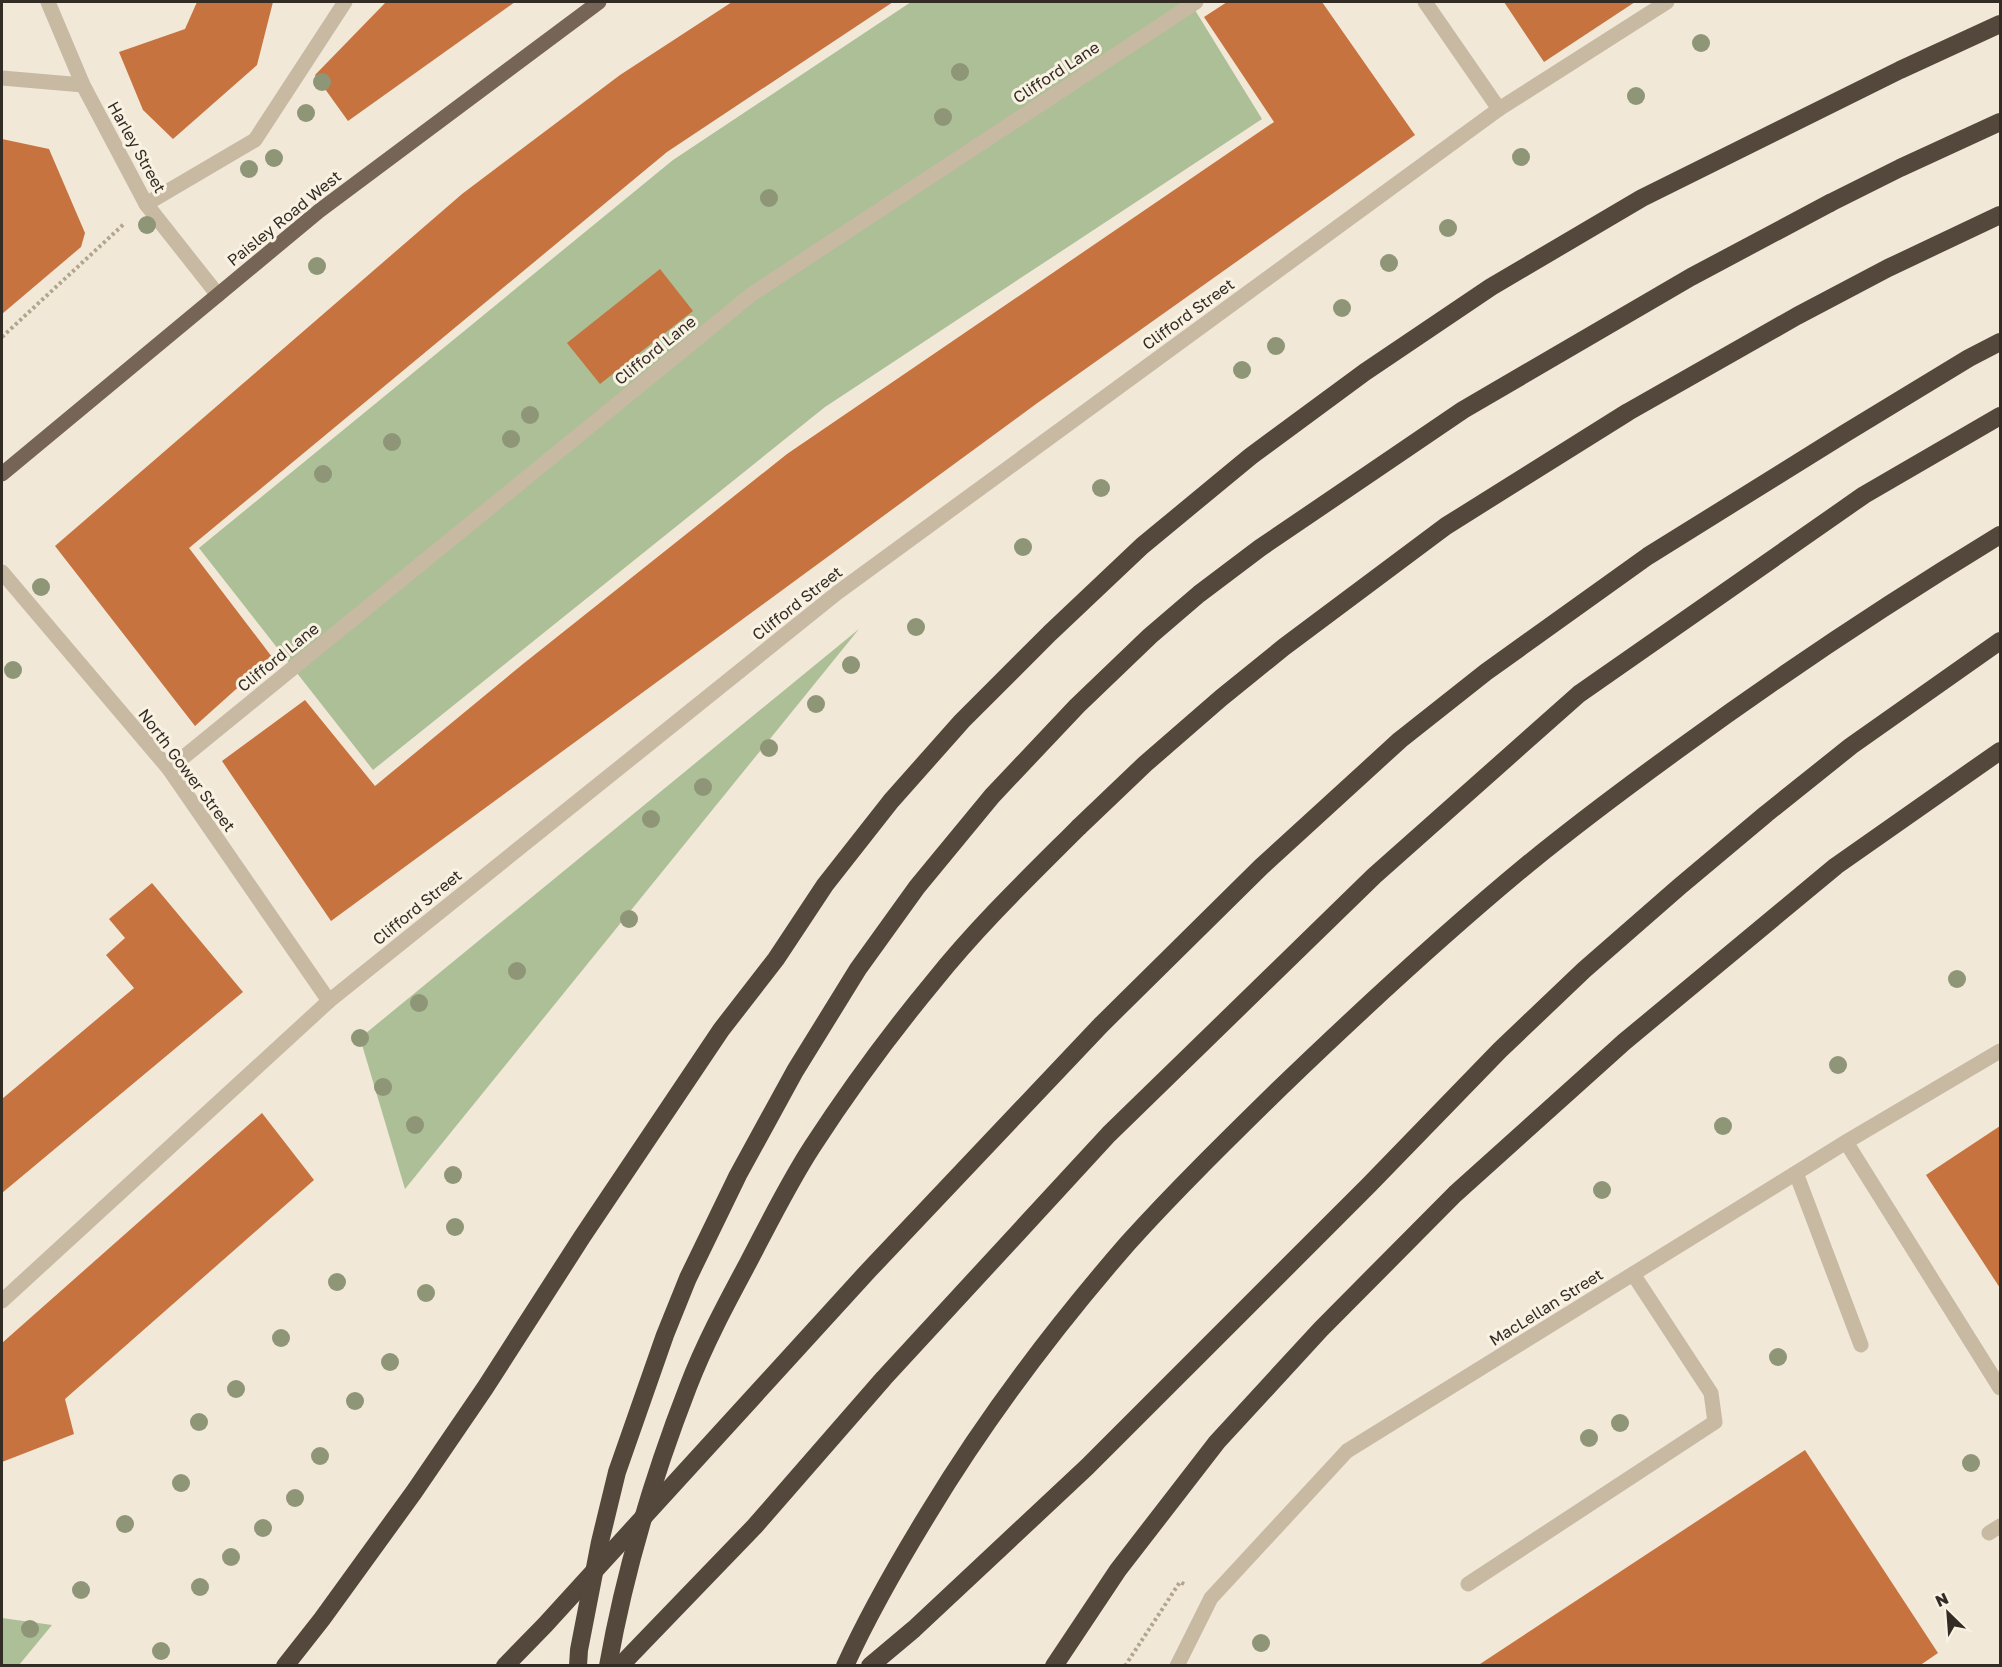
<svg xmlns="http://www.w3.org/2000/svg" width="2002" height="1667" font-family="'Golos Text',sans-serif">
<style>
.green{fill:#acbf97}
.building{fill:#c7733f}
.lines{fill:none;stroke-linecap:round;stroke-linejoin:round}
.path{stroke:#b4a48d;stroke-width:4;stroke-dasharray:3 3;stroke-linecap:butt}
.lane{stroke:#c8b9a3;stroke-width:15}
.street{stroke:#c8b9a3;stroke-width:15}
.primary{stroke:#766556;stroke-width:15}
.highway{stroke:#54473c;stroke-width:18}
.highway-bridge{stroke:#54473c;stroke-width:18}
.tree{fill:#8e9677}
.labels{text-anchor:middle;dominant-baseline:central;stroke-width:6;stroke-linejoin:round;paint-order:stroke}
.street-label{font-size:16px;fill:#332c25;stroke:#f9f2e3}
</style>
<rect width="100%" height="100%" fill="#f1e8d7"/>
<g class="green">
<path d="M911,2H1190L1262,119L825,407L373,770L199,548L673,160Z"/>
<path d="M859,629L405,1189L360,1038Z"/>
<path d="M2,1618L52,1625L19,1665H2Z"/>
</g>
<g class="building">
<path d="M197,2H273L257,65L173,139L143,110L119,52L185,29Z"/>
<path d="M386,2H515L348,121L315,75Z"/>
<path d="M732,2H893L667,152L189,548L272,657L195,726L55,546L462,194L620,75Z"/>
<path d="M1227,2H1322L1415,135L1036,404L331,921L222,761L305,700L375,786L523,664L787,454L1274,122L1204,17Z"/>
<path d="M1504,2H1635L1544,62Z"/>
<path d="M2,139L49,149L85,233L81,247L2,314Z"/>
<path d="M660,269L693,311L600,384L567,343Z"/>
<path d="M152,883L243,992L2,1193V1099L134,988L106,955L125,938L109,919Z"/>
<path d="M262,1113L314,1180L65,1399L74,1434L2,1462V1343Z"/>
<path d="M2000,1126V1288L1926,1175Z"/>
<path d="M1805,1450L1938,1653L1919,1666H1477Z"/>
</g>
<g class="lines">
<g class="path">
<path d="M2,337L125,223"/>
<path d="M1125,1666L1180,1582L1186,1585"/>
</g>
<g class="lane">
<path d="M169,769L752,294L1196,2"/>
<path d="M1846,1142L2000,1388"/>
<path d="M1796,1173L1861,1345"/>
<path d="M1989,1533L2000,1526"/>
<path d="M1468,1584L1715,1422L1711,1393L1633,1274"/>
</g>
<g class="street">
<path d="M48,2L83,85L146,204L218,295"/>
<path d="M1425,2L1499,109"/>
<path d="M2,78L83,85"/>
<path d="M146,204L255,140L345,2"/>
<path d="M2,572L169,769L329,1001"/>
<path d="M2,1301L329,1001L837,593L1499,109L1667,2"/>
<path d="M1177,1666L1211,1598L1347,1451L1846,1142L2000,1051"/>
</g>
<path class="primary" d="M2,474L319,211L599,2"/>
<g class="highway">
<path d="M1830,203L1900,168L2000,122"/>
<path d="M1079,827L1145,764L1221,698L1284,647L1446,526L1628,412L1797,316L1888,268L2000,215"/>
<path d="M285,1666L322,1619L414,1492L485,1388L582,1237L721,1030L776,959L825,885L891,801L962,721L1050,633L1142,546L1251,456L1365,372L1491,287L1642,198L1900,70L2000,24"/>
<path d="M505,1666L545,1625L869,1270L1101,1025L1261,867L1400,740L1486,672L1648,556L1844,434L1969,358L2000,342"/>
<path d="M620,1666L755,1526L884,1378L1109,1134L1374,876L1579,694L1864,495L2000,416"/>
<path d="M845,1666C869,1613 898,1563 928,1514C986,1418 1054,1328 1128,1243C1176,1190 1227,1140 1278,1090C1359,1012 1441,936 1528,864C1577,824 1628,786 1679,749C1783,673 1890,602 2000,535"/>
<path d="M870,1666L914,1629L1087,1467L1369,1185L1500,1050L1584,970L1679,887L1766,814L1851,746L2000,641"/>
<path d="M1054,1666L1118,1570L1217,1442L1321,1329L1455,1194L1624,1042L1836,866L2000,751"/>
</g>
<g class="highway-bridge">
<path d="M578,1666L579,1650L600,1542L617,1472L665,1335L688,1278L738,1175L795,1071L858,969L917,887L992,796L1077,706L1150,636L1199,594L1260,548L1463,410L1691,277L1830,203"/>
<path d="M608,1666C625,1570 653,1477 688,1387C704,1345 726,1304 748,1263C768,1225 788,1184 812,1147C849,1090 890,1034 934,981C978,926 1029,877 1079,827"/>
</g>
</g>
<g class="tree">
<circle cx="1701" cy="43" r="9"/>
<circle cx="960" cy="72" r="9"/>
<circle cx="322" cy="82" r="9"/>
<circle cx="1636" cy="96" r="9"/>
<circle cx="306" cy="113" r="9"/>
<circle cx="943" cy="117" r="9"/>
<circle cx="1521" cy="157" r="9"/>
<circle cx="274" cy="158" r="9"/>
<circle cx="249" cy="169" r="9"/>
<circle cx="769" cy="198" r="9"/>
<circle cx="147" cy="225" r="9"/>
<circle cx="1448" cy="228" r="9"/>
<circle cx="1389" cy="263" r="9"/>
<circle cx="317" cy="266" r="9"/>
<circle cx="1342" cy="308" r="9"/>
<circle cx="1276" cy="346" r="9"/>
<circle cx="1242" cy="370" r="9"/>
<circle cx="530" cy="415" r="9"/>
<circle cx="511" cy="439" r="9"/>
<circle cx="392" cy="442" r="9"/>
<circle cx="323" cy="474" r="9"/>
<circle cx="1101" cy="488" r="9"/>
<circle cx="1023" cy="547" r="9"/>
<circle cx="41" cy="587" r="9"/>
<circle cx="916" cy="627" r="9"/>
<circle cx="851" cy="665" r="9"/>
<circle cx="13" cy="670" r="9"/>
<circle cx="816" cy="704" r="9"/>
<circle cx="769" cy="748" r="9"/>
<circle cx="703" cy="787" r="9"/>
<circle cx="651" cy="819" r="9"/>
<circle cx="629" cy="919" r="9"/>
<circle cx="517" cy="971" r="9"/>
<circle cx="1957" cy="979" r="9"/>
<circle cx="419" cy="1003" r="9"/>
<circle cx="360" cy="1038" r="9"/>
<circle cx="1838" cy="1065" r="9"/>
<circle cx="383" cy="1087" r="9"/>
<circle cx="415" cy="1125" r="9"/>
<circle cx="1723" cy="1126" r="9"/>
<circle cx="453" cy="1175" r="9"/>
<circle cx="1602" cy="1190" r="9"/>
<circle cx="455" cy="1227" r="9"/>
<circle cx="337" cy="1282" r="9"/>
<circle cx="426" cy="1293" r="9"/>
<circle cx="281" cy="1338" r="9"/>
<circle cx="1778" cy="1357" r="9"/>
<circle cx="390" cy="1362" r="9"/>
<circle cx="236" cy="1389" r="9"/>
<circle cx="355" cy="1401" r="9"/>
<circle cx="199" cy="1422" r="9"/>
<circle cx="1620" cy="1423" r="9"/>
<circle cx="1589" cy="1438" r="9"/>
<circle cx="320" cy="1456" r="9"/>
<circle cx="1971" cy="1463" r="9"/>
<circle cx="181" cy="1483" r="9"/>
<circle cx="295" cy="1498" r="9"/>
<circle cx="125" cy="1524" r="9"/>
<circle cx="263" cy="1528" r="9"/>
<circle cx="231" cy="1557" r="9"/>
<circle cx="200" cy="1587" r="9"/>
<circle cx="81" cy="1590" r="9"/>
<circle cx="30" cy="1629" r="9"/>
<circle cx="1261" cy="1643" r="9"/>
<circle cx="161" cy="1651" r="9"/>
</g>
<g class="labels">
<g class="street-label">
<text transform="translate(1056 72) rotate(-33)">Clifford Lane</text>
<text transform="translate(137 147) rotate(61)">Harley Street</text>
<text transform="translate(284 218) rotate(-39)">Paisley Road West</text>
<text transform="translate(1188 314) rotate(-36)">Clifford Street</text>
<text transform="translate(655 350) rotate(-39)">Clifford Lane</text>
<text transform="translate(797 603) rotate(-38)">Clifford Street</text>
<text transform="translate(278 657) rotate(-39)">Clifford Lane</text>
<text transform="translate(187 770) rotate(53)">North Gower Street</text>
<text transform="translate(417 907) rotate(-39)">Clifford Street</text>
<text transform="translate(1546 1307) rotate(-32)">MacLellan Street</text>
</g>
</g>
<rect width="2002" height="1667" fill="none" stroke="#332c25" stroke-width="6"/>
<g transform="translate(1948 1613) rotate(335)" stroke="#f9f2e3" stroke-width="4.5" paint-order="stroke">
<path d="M0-4.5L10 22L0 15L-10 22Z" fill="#332c25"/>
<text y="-9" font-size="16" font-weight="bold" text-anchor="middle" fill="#332c25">N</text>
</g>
</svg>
